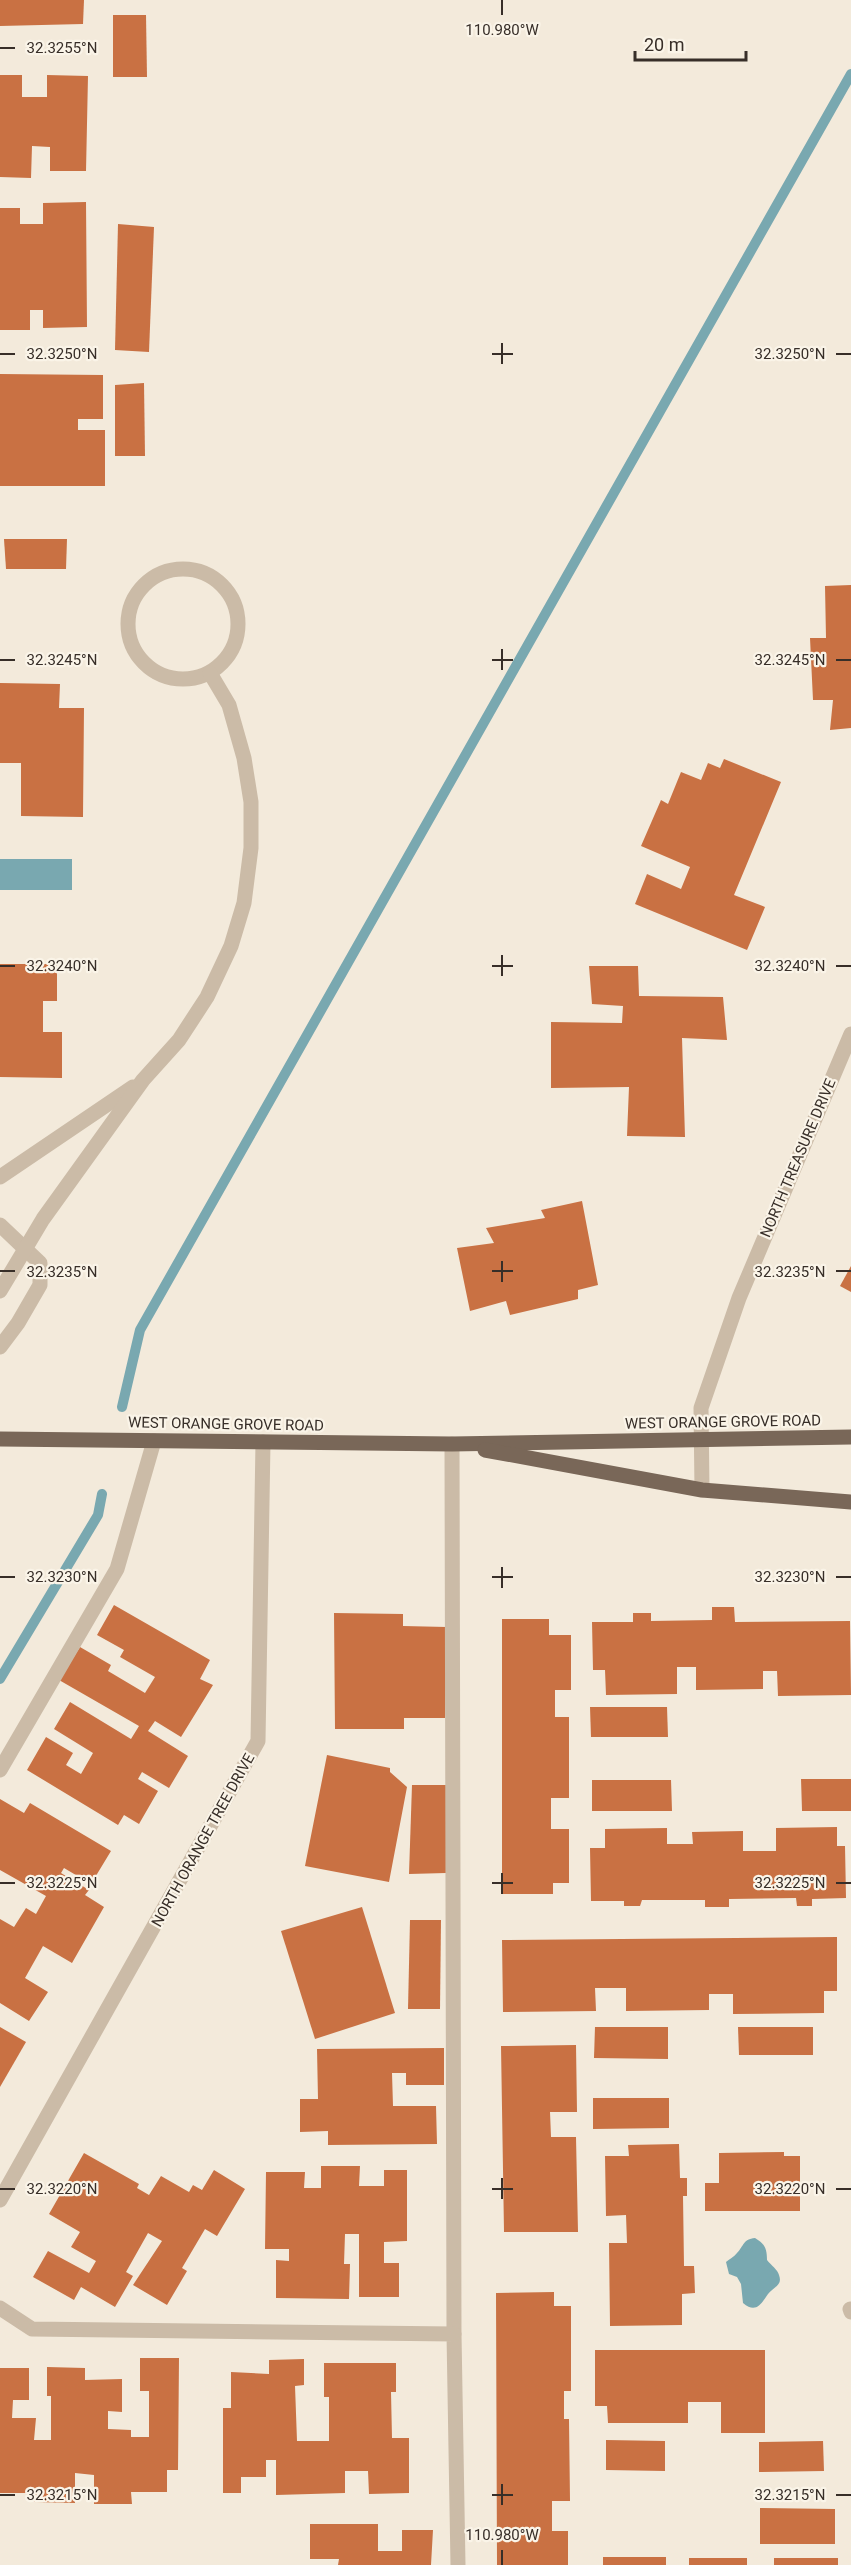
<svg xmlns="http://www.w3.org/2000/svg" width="851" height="2565" font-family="Roboto,sans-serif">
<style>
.water{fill:#79a8b0}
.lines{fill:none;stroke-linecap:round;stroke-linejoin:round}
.stream{stroke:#79a8b0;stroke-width:10}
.building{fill:#c97143}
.lane{stroke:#cbbba7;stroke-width:15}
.street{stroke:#cbbba7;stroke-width:15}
.primary{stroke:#796758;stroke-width:15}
.ticks{fill:none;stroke:#372e28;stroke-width:2}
.labels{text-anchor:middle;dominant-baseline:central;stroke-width:4.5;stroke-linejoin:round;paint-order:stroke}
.street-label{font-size:15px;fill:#372e28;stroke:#faf4e8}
.ticks-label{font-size:15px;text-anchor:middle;fill:#372e28;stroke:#faf4e8;stroke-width:4.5;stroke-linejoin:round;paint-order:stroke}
</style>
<rect width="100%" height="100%" fill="#f3eadb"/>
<g class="water">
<rect x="0" y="859" width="72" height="31"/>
<path d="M755,2238C765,2244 767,2249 767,2260C771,2265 778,2270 779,2275C783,2286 773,2287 768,2294C761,2304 756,2314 743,2303L741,2284L737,2277L729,2274L726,2262C729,2259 734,2257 737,2253C744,2246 743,2239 755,2238Z"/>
</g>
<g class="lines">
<g class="stream">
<path d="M122,1407L140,1330L851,74"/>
<path d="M0,1679L98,1515L102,1494"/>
</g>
</g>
<g class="building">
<path d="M0,0H84L83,24L0,26Z"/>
<path d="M113,15H146L147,77H113Z"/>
<path d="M0,75H22V97H47V75L88,76L86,171H50V147L32,146L31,178L0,177Z"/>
<path d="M86,202L87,327L43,328V310H30V330H0V208H20V224H43V203Z"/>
<path d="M118,224L154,227L149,352L115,350Z"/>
<path d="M0,374L103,375V419H78V430H105V486H0Z"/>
<path d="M144,383L145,456H115V385Z"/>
<path d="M4,539H67L66,569H6Z"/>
<path d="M851,585V728L830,730L833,700H813L810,638H826L825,586Z"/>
<path d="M0,683L60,684L59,708H84L83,817L21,816V763H0Z"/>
<path d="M724,759L781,782L734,895L765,907L747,950L635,904L647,874L681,889L690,867L641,846L661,800L668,804L681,772L701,780L708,763L720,768Z"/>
<path d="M0,964H57V1001H43V1032H62V1078L0,1077Z"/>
<path d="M589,966H638L639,996L723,997L727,1040L682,1038L685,1137L627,1136L629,1087L551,1088V1022L622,1023L623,1006L592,1004Z"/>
<path d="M582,1201L598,1285L578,1290V1299L510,1315L506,1301L470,1311L457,1248L494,1243L486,1228L545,1218L541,1210Z"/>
<path d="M851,1266V1292L840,1286Z"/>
<path d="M114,1605L210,1660L200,1679L213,1685L181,1737L155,1721L148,1731L188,1756L169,1788L142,1772L138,1779L158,1791L139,1824L124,1815L118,1825L27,1770L46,1737L73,1753L66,1765L81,1774L93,1753L54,1729L70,1702L131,1739L139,1726L59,1680L80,1647L111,1665L108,1671L145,1693L155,1677L120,1657L124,1650L97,1635Z"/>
<path d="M712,1607H734L735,1622L850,1621L851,1695L778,1696L777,1671H763V1689L696,1690V1667H677V1694L606,1695L605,1670H593L592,1622H633V1613H651V1621L712,1620Z"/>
<path d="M334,1613L403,1614V1626L447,1627L445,1718H404V1729H335Z"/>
<path d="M502,1619H549V1635H571V1690H555V1717H569V1798H551V1829H569V1883H553V1894H502Z"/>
<path d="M590,1707H667L668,1737H591Z"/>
<path d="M327,1755L390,1768V1772L407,1787L389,1882L305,1866Z"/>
<path d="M801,1779H851V1811H802Z"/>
<path d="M592,1780H671L672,1811H592Z"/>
<path d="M412,1785H448L446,1873L409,1874Z"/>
<path d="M0,1799L24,1813L30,1803L111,1851L91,1884L64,1868L61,1873L89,1890L85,1895L104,1907L72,1963L43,1946L25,1978L48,1992L29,2021L0,2003V1919L14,1927L26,1908L36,1914L46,1896L0,1870Z"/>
<path d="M837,1827V1846H845L846,1898L812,1899V1906H797L796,1898L729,1899V1907H705V1900H642L640,1906H624V1901H591L590,1848H605V1829L667,1828V1844H693L692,1832L743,1831V1851H776V1828Z"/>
<path d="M362,1907L395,2013L315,2039L281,1931Z"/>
<path d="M410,1920H441L440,2009H408Z"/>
<path d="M837,1937V1991H824V2013L733,2014V1994H709V2010L626,2011V1988H595L596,2011L503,2012L502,1940Z"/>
<path d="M0,2027L26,2042L0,2087Z"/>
<path d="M595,2027H668V2059L594,2058Z"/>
<path d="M738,2027H813V2055H739Z"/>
<path d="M576,2045L577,2112H550L551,2137H576L578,2232H504L501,2046Z"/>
<path d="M444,2048V2085H406V2073H392L393,2106H436L437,2144L328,2145V2131L300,2132V2099H318L317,2049Z"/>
<path d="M593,2098H669V2128L593,2129Z"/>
<path d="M679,2144L680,2178H687V2196H683L684,2266H694L695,2293L682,2294V2325L610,2326L609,2243H627L626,2215L606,2216L605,2156H629L628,2145Z"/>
<path d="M784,2152V2156H800V2211H705V2183H719V2153Z"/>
<path d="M84,2153L139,2184L137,2188L149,2195L161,2176L189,2192L193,2185L202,2190L214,2170L245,2189L217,2236L205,2229L182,2268L187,2271L167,2305L133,2285L162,2241L148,2233L126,2272L133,2276L115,2307L81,2287L74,2300L33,2277L48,2251L89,2273L96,2261L71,2247L80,2232L49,2214Z"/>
<path d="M321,2166H360L359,2186H384V2170H407V2241L384,2242V2263H399V2297H359V2234H345L344,2264H350L349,2299L276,2298V2260L289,2261V2249H265L266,2172H305L304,2188H321Z"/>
<path d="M554,2292V2306H571V2391H564V2419H569L570,2501H552V2531H568V2565H497L496,2293Z"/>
<path d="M595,2350H765V2433H721V2402H688V2423H608L607,2406H595Z"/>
<path d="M140,2358H179L178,2470H167V2492H131L132,2504H94V2475L75,2473V2503L34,2502V2493H0V2368H29V2400H13L12,2418H36L34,2440H51V2396H47V2367L85,2368V2380L122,2379V2412L108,2411V2429L131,2430V2437H149V2391H140Z"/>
<path d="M304,2359V2385L295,2386L297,2441H329V2397H324V2363H396V2392H391L392,2438H409V2493L369,2494L368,2471H345V2493L276,2495V2460H266V2477H241V2493H223V2408H231V2372L269,2374V2360Z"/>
<path d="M606,2440L665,2441V2471L606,2470Z"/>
<path d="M823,2441L824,2471L759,2472V2442Z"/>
<path d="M760,2508L835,2509V2544H760Z"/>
<path d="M310,2524H378V2551H402V2530H433L431,2565H338L339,2559H310Z"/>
<rect x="603" y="2557" width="63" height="8"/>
<rect x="689" y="2558" width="58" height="7"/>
<rect x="774" y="2558" width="64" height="7"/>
</g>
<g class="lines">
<g class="lane">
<circle cx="183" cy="624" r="55"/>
<path d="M0,1177L133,1087"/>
<path d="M0,1225L40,1263V1285L18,1323L0,1347"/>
<path d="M0,1291L43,1219L143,1080L179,1040L207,997L231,946L244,903L251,848V802L244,758L229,705L210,673"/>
<path d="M452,1444L454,2334"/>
<path d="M0,1770L117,1569L154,1441"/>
<path d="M0,2308L32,2329L454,2334L458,2565"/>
<path d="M850,2309L851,2312"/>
</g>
<g class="street">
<path d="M702,1490L701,1408L739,1298L851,1034"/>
<path d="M0,2200L258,1741L263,1442"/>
</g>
<g class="primary">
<path d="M0,1439L452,1444L851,1437"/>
<path d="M485,1450L702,1490L851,1502"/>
</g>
</g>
<path class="ticks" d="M502,0V15M0,48H15M502,343V364M0,354H15M492,354H513M836,354H851M502,649V670M0,660H15M492,660H513M836,660H851M502,955V976M0,966H15M492,966H513M836,966H851M502,1261V1282M0,1271H15M492,1271H513M836,1271H851M502,1567V1588M0,1577H15M492,1577H513M836,1577H851M502,1873V1894M0,1883H15M492,1883H513M836,1883H851M502,2178V2199M0,2189H15M492,2189H513M836,2189H851M502,2484V2505M0,2495H15M492,2495H513M836,2495H851M502,2550V2565"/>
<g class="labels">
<g class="street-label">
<text transform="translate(798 1158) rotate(-67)">NORTH TREASURE DRIVE</text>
<text transform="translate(723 1422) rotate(-1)">WEST ORANGE GROVE ROAD</text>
<text transform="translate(226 1424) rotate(1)">WEST ORANGE GROVE ROAD</text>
<text transform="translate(203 1840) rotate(-61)">NORTH ORANGE TREE DRIVE</text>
</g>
</g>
<g class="ticks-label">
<text x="502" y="35">110.980°W</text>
<text x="62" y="53">32.3255°N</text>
<text x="62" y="359">32.3250°N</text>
<text x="790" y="359">32.3250°N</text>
<text x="62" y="665">32.3245°N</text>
<text x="790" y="665">32.3245°N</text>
<text x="62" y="971">32.3240°N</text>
<text x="790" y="971">32.3240°N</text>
<text x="62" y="1277">32.3235°N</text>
<text x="790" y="1277">32.3235°N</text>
<text x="62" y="1582">32.3230°N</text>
<text x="790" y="1582">32.3230°N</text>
<text x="62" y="1888">32.3225°N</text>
<text x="790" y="1888">32.3225°N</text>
<text x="62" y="2194">32.3220°N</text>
<text x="790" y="2194">32.3220°N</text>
<text x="62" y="2500">32.3215°N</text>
<text x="790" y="2500">32.3215°N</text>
<text x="502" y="2540">110.980°W</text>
</g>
<path d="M635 51v9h111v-9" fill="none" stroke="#372e28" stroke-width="3"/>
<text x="644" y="51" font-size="18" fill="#372e28" stroke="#faf4e8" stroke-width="4.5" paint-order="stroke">20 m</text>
</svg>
